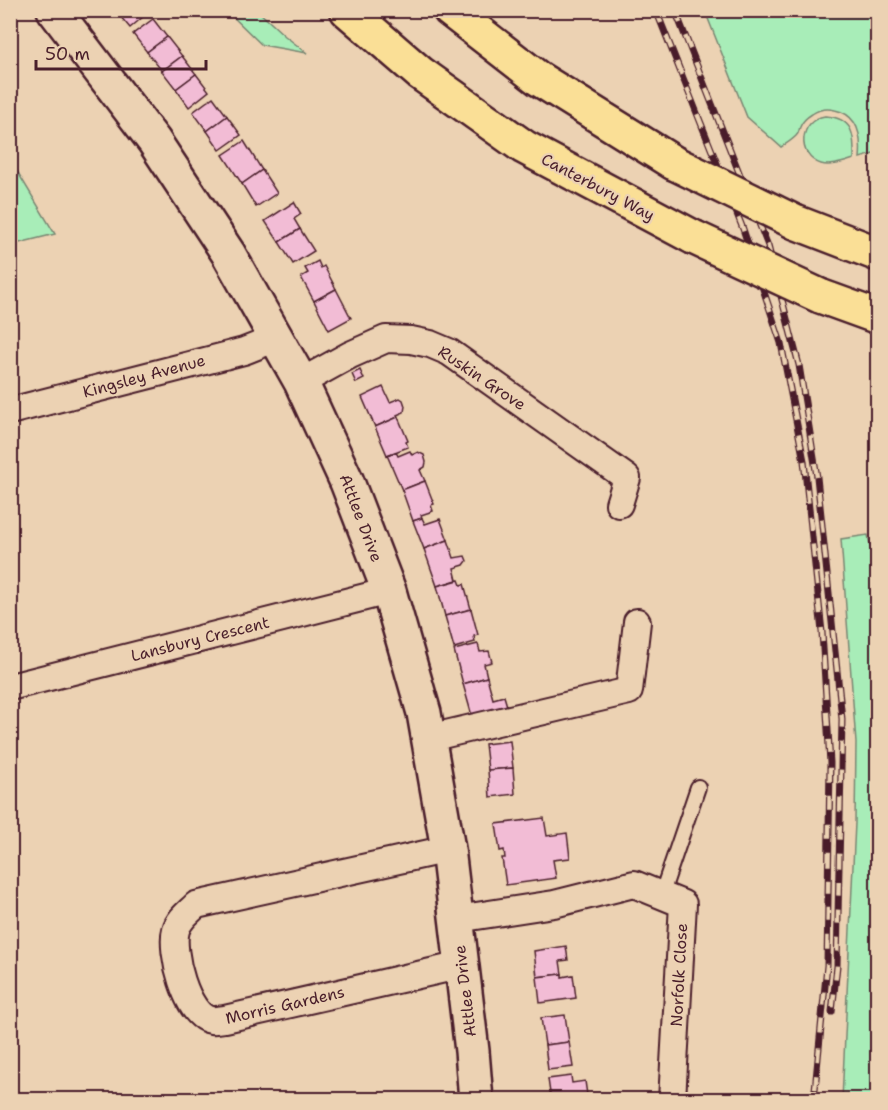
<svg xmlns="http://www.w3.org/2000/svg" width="888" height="1110" font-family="'Shantell Sans',sans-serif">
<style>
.green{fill:#a8edb8;stroke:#798672;stroke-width:1.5}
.building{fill:#f2bcd5;stroke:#4a1f2b;stroke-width:1.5}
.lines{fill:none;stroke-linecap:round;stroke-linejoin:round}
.service-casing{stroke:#4a1f2b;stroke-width:18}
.minor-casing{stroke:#4a1f2b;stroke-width:30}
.tertiary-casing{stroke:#4a1f2b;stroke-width:38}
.trunk-casing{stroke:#4a1f2b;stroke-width:38}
.service{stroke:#ecd2b3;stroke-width:14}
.minor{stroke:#ecd2b3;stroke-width:26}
.tertiary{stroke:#ecd2b3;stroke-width:33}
.trunk{stroke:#fadf96;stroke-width:33}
.rail-casing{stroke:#4a1f2b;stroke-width:7}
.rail{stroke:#ecd2b3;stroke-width:4.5;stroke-dasharray:14;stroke-linecap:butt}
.trunk-bridge-casing{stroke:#4a1f2b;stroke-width:38;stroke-linecap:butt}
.trunk-bridge{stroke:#fadf96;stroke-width:33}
.labels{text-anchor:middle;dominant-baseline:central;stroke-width:4.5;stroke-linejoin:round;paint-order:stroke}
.street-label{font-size:16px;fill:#4a1f2b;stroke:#ecd2b3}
</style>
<rect width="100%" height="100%" fill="#ecd2b3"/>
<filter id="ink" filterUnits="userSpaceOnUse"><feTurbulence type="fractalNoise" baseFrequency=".0167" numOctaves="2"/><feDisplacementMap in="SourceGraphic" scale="12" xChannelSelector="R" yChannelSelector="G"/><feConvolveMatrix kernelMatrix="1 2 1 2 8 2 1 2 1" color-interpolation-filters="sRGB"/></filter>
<g filter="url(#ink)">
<g class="green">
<path d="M227,11H258L285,36L307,53L262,45Z"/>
<path d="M705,11H877V153L860,158C862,137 859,115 835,110C827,108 819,109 812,114C807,117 802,122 800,127C798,132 800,132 796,136C792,140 786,144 781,147L747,117Z"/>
<path d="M825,116C854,118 854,135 854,159C844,162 831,167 821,164C796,156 799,120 825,116Z"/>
<path d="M10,161H11L55,234L11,245Z"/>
<path d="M868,535L878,582V1099L842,1100L855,823L856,743L841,539Z"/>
</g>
<g class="building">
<path d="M115,10H151L130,28Z"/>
<path d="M153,19L167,37L147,52L133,34Z"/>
<path d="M167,37L182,56L162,71L147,52Z"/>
<path d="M182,56L196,74L176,89L162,71Z"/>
<path d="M196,74L209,91L189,107L176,89Z"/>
<path d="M213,97L227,116L207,131L193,112Z"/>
<path d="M227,116L241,135L220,150L207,131Z"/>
<path d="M244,141L262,170L242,184L223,155Z"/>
<path d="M262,170L277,193L256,207L242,184Z"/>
<path d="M294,202L301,214L294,219L300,229L279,242L265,221Z"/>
<path d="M300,229L314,251L293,264L279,242Z"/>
<path d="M318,261L321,268L324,266L336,289L314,301L301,277L308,273L305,268Z"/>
<path d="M336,289L351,318L329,330L314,301Z"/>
<path d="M360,370L364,379L356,383L352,374Z"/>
<path d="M383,387L390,402L400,398L403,400L405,406L404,412L397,415L398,417L375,427L362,397Z"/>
<path d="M398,417L408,441L406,442L408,447L387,455L375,427Z"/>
<path d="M410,451L412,455L418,452L424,455L426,462L425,467L420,470L425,481L402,490L387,455L396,452L398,456Z"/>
<path d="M425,481L434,504L431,505L433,511L421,515L422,518L413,521L402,490Z"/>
<path d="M422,518L425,524L440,519L448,540L424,549L413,521Z"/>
<path d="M448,540L454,558L465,556L467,561L464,565L454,568L457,580L437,586L424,549Z"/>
<path d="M459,580L461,585L464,584L471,609L445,616L437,586Z"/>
<path d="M471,609L478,635L474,636L475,642L454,648L445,616Z"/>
<path d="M478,644L480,652L489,651L492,662L484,664L487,677L463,684L454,650Z"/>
<path d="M487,677L493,699L504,696L507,706L472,716L463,684Z"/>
<path d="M510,741L513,768L488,770L485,744Z"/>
<path d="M513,768L515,794L490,797L488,770Z"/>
<path d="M544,818L547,836L567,833L570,858L553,860L556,878L506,885L502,858H505L504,850L500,851L496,824Z"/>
<path d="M566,946L568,960L560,961L562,974L537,977L534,951Z"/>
<path d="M562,974V977L573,975L576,998L540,1003L537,977Z"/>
<path d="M565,1015L569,1042L545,1045L541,1018Z"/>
<path d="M569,1042L573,1067L548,1070L545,1045Z"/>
<path d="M571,1076L572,1083L585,1081L587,1095L576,1097V1100H551L548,1079Z"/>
</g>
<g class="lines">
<g class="service-casing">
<path id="service" d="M661,896L698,787"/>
</g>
<g class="minor-casing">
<g id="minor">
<path d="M301,382L350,355L386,339L411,340L430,344L449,352L627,478L619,504"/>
<path d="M10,411L244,351L277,338"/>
<path d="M10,687L389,591"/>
<path d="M429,738L629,691L637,622"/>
<path d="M448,849L196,905C188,913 179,919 176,930C170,950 186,1016 211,1020C214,1021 221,1019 225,1019L462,965"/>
<path d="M457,919L554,904L634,884L683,904L672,1100"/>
</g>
</g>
<g class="tertiary-casing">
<path id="tertiary" d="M54,10L154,141L228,253L301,382L347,482L389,591L424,713L448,849L472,1051L476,1100"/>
</g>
<g class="trunk-casing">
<g id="trunk">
<path d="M347,10L420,73L524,147L693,237"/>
<path d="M450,10L539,79L674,163"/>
<path d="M795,222L878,254"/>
<path d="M820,296L878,317"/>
</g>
</g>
<use href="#service" class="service"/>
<use href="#minor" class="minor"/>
<use href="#tertiary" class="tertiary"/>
<use href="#trunk" class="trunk"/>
<g class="rail-casing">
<g id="rail">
<path d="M656,10L743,229L781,343L804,461L822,632L830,763L827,965L814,1100"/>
<path d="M675,10L768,246L799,365L817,477L842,719L837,966L832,1012"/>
</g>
</g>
<use href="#rail" class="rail"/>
<g class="trunk-bridge-casing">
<g id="trunk-bridge">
<path d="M674,163L795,222"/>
<path d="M693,237L820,296"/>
</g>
</g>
<use href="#trunk-bridge" class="trunk-bridge"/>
</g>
</g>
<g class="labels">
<g class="street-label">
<text transform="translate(598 187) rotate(28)">Canterbury Way</text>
<text transform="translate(144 376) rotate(-15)">Kingsley Avenue</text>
<text transform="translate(482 378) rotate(34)">Ruskin Grove</text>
<text transform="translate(361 518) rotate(69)">Attlee Drive</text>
<text transform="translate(200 639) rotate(-14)">Lansbury Crescent</text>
<text transform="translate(679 975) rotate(-87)">Norfolk Close</text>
<text transform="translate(465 991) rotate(-97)">Attlee Drive</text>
<text transform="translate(285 1005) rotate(-13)">Morris Gardens</text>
</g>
</g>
<rect width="888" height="1110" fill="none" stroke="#ecd2b3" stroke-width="36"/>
<rect x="18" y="18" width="852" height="1074" fill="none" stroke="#4a1f2b" stroke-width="2" filter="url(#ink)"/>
<path d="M36 60v9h170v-9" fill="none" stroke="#4a1f2b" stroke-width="3"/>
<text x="45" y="60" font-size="18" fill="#4a1f2b" stroke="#ecd2b3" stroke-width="4.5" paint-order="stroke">50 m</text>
</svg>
